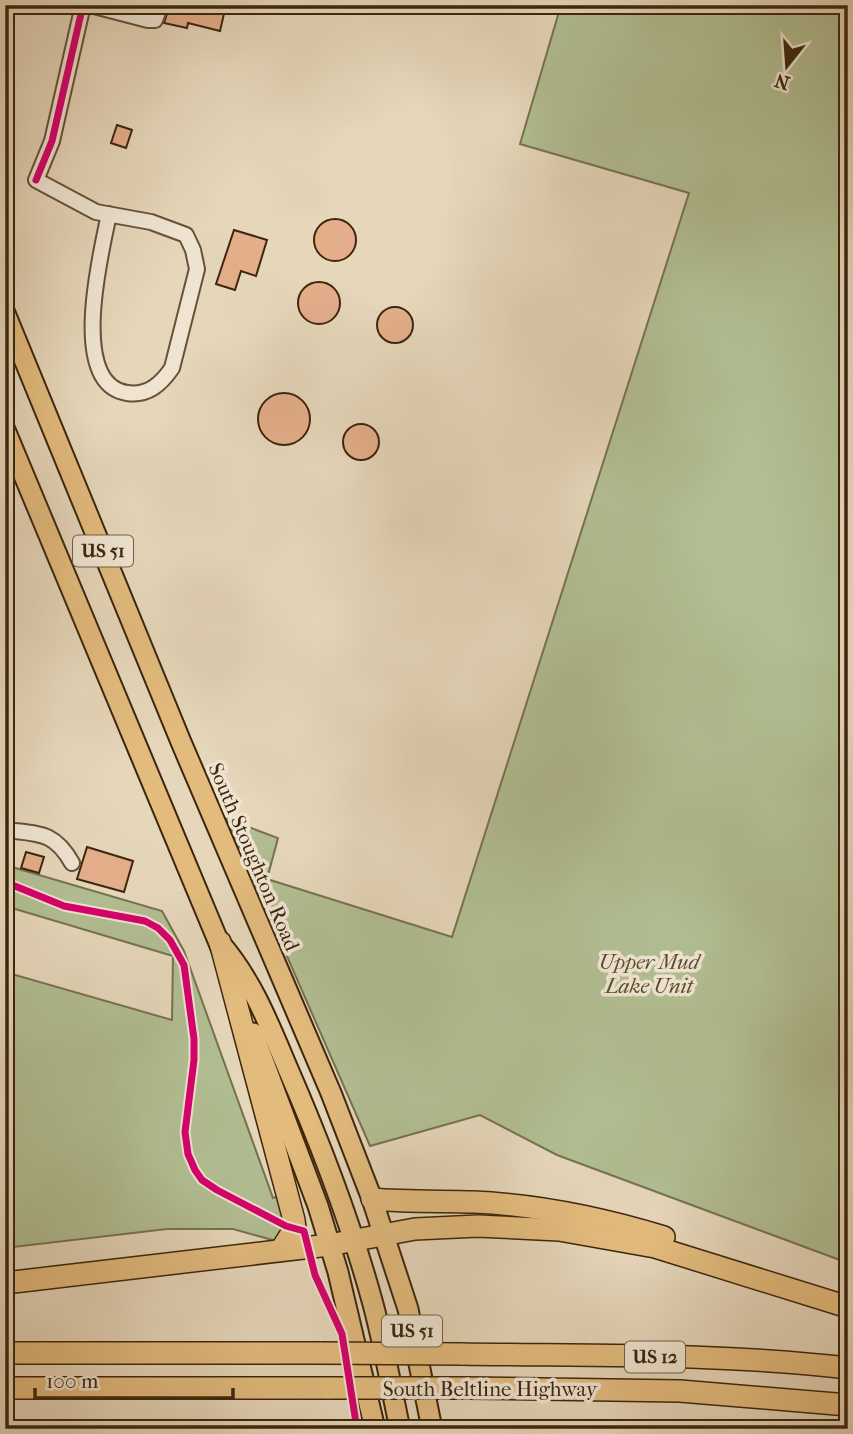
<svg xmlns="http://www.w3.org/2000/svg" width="853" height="1434" font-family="'IM FELL French Canon',serif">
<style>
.green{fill:#b1be92;stroke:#767250;stroke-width:2}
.building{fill:#e4ae8b;stroke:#3c260d;stroke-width:2}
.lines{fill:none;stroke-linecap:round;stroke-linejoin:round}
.minor-casing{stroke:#665238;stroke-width:18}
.major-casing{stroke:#3c260d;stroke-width:23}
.highway-casing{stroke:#3c260d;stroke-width:24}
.minor{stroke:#efe4d2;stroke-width:14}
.major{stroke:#e3bb7d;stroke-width:19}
.highway{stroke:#e3bb7d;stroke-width:21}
.highway-bridge-casing{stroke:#3c260d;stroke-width:24;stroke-linecap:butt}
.highway-bridge{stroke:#e3bb7d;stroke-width:21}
.cycleway-casing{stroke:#efe4d2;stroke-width:11}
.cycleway{stroke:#d6006c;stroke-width:7}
.labels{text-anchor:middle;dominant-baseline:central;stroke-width:7;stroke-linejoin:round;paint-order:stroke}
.shield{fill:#efe4d2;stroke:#725f48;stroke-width:2}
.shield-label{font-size:19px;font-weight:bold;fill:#3c260d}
.street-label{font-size:21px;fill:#3c260d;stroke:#efe4d2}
.park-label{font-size:21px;font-style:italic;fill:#594c2e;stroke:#efe4d2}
</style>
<rect width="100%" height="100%" fill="#e6d6ba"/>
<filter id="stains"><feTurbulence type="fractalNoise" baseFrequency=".00286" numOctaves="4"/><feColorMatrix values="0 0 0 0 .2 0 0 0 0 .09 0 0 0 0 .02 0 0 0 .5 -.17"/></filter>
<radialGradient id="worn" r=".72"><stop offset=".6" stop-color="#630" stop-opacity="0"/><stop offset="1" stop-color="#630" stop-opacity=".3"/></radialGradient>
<g class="green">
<path d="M561,5H848V1263L557,1155L480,1115L370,1146L227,819L278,838L267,879L452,937L689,193L520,144Z"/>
<path d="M5,865L162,911L184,951L273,1198L278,1196L287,1222L276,1241L233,1229H167L5,1248V972L172,1020L173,956L5,906Z"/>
</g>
<g class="building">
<path d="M170,5H226L220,31L188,23L187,28L164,23Z"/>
<path d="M117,125L132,130L126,148L111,143Z"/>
<circle cx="335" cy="240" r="21"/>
<path d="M234,230L267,240L256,276L241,271L235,290L216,284Z"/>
<circle cx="319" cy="303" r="21"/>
<circle cx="395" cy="325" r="18"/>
<circle cx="284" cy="419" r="26"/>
<circle cx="361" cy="442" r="18"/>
<path d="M87,847L133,861L124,892L77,879Z"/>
<path d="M26,852L44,857L39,873L21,868Z"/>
</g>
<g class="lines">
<g class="minor-casing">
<g id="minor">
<path d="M83,5L52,141L36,180L96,212L151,222L186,235L193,250L197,269L172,368C161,384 148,396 127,393C68,384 101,253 109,214"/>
<path d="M90,5L148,20H155L161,5"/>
<path d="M5,830C38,834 54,831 72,863"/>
</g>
</g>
<g class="major-casing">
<g id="major">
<path d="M5,313L181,742L331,1093L372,1199L408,1309L432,1429"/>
<path d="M5,430L224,955"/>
<path d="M220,943C252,980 269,1024 288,1069C321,1145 351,1223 373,1304C384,1345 391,1387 400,1429"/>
<path d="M253,1033L318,1206L338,1272L375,1429"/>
</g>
</g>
<g class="highway-casing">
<g id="highway">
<path d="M220,942L294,1220L295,1228L281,1250"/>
<path d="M372,1199C406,1202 440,1201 474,1202C539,1205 602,1218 664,1237"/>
<path d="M5,1283L329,1245L415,1229L478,1226L559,1230L655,1247L848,1307"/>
<path d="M5,1353H321"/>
<path d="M461,1354C590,1356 720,1353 848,1368"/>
<path d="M5,1388H329"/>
<path d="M468,1388L680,1391L848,1405"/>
</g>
</g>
<use href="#minor" class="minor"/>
<use href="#major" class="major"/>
<use href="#highway" class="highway"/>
<g class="highway-bridge-casing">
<g id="highway-bridge">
<path d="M321,1353L461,1354"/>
<path d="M329,1388H468"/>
</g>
</g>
<use href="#highway-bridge" class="highway-bridge"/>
<g class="cycleway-casing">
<g id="cycleway">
<path d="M36,180L52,141L83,5"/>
<path d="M5,882L64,906L145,921L158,928L170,940L184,965L194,1039V1060L185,1132L188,1154L195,1170L202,1180L217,1190L286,1226L304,1231L315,1275L342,1334L357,1429"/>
</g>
</g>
<use href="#cycleway" class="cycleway"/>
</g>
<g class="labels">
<g class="shield">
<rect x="73" y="535.5" width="60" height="31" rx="5"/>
<rect x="382" y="1315.5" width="60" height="31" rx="5"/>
<rect x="625" y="1341.5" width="60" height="31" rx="5"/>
</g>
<g class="shield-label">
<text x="103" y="551">US 51</text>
<text x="412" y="1331">US 51</text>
<text x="655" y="1357">US 12</text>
</g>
<g class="street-label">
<text transform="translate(254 857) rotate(67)">South Stoughton Road</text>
<text x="490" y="1389">South Beltline Highway</text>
</g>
<g class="park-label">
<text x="649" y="962">Upper Mud<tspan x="649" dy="24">Lake Unit</tspan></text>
</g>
</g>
<rect width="853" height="1434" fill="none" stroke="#e6d6ba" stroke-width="28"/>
<rect x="7" y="7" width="839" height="1420" fill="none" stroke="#3c260d" stroke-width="3.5"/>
<rect x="14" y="14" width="825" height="1406" fill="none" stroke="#3c260d" stroke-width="2"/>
<g transform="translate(787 66) rotate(197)" stroke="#efe4d2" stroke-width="5" paint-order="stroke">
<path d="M0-5L12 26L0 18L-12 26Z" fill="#3c260d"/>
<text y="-10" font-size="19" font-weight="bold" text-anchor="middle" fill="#3c260d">N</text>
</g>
<path d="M35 1388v10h198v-10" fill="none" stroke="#3c260d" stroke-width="3.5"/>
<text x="46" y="1388" font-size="21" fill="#3c260d" stroke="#efe4d2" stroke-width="5" paint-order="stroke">100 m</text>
<rect width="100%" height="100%" filter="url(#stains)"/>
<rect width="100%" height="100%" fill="url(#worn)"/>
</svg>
